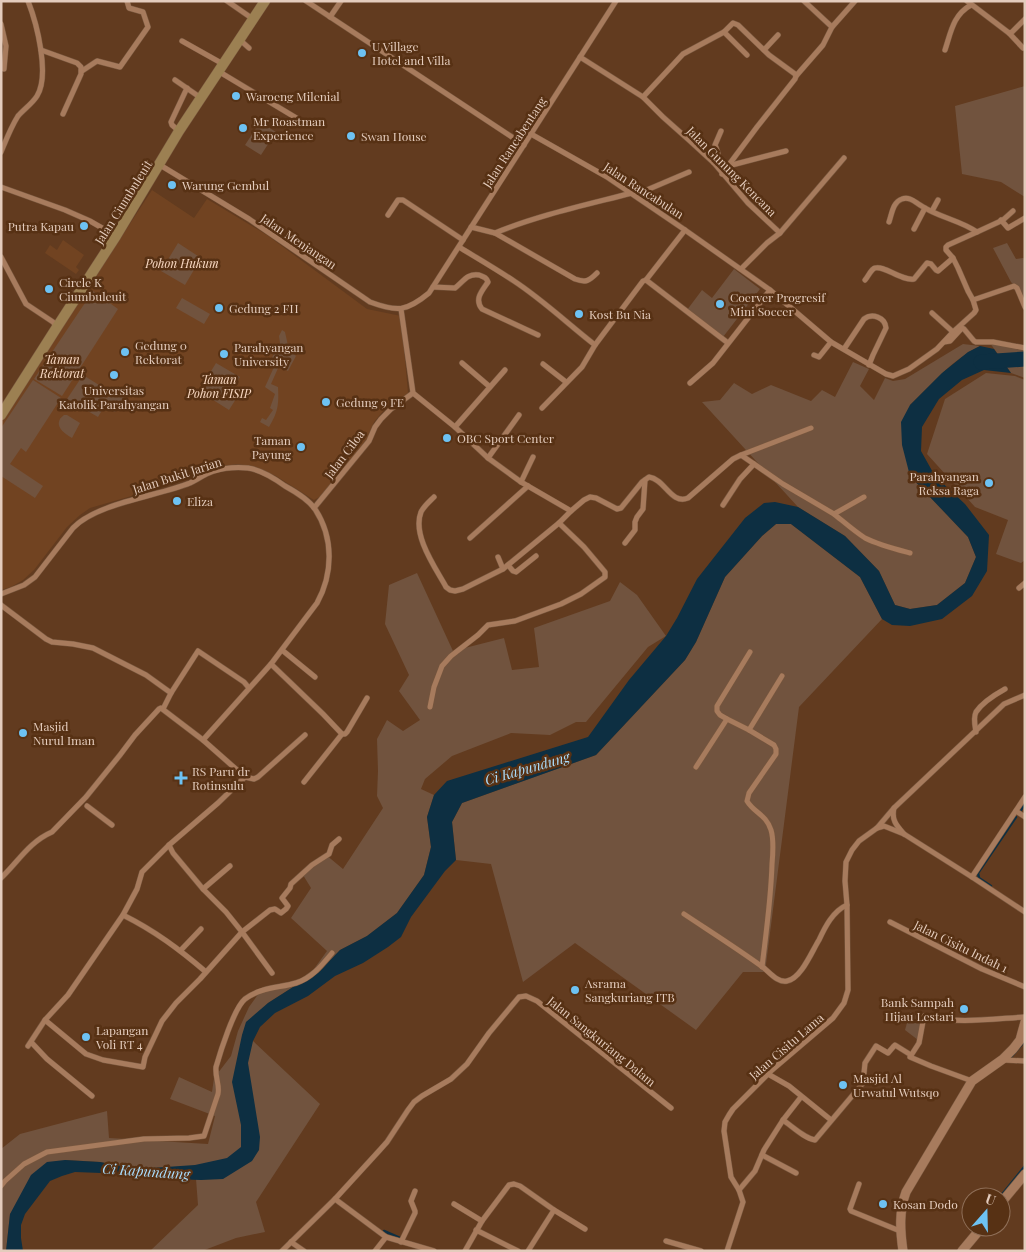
<svg xmlns="http://www.w3.org/2000/svg" width="1026" height="1252" font-family="'Playfair Display',serif">
<style>
.built{fill:#714321}
.green{fill:#71533e}
.water{fill:#0d2f42}
.lines{fill:none;stroke-linecap:round;stroke-linejoin:round}
.stream{stroke:#0d2f42;stroke-width:2.5}
.river{stroke:#0d2f42;stroke-width:15}
.minor-casing{stroke:#79583f;stroke-width:6}
.tertiary-casing{stroke:#79583f;stroke-width:10}
.secondary-casing{stroke:#79583f;stroke-width:11}
.minor{stroke:#a77b5d;stroke-width:5}
.tertiary{stroke:#a77b5d;stroke-width:9}
.secondary{stroke:#9c8052;stroke-width:10}
.poi-dot{fill:#6dc2f3;stroke:#573114;stroke-width:2}
.labels{text-anchor:middle;dominant-baseline:central;stroke-width:5;stroke-linejoin:round;paint-order:stroke}
.poi-label{font-size:12px;fill:#e4ccbd;stroke:#573114;text-anchor:start}
.street-label{font-size:12px;fill:#e4ccbd;stroke:#573114}
.park-label{font-size:12px;font-style:italic;fill:#f9d9c3;stroke:#573114}
.water-label{font-size:14px;font-style:italic;fill:#aadefe;stroke:#573114}
</style>
<rect width="100%" height="100%" fill="#623b1f"/>
<g class="built">
<path d="M152,190L194,218L207,199L267,235L367,309L401,316L408,393L384,410L374,422L367,439L321,496L314,500L276,476L252,466L236,464L215,468L197,474L152,490L90,508L80,515L67,527L34,570L23,580L11,587L1,590V421Z"/>
<path d="M63,240L84,255L76,267L79,270L76,274L45,253L50,245L57,250Z"/>
</g>
<g class="green">
<path d="M1025,86V197L1001,182L962,174L955,106Z"/>
<path d="M260,122L276,132L261,155L245,145Z"/>
<path d="M178,243L201,258L185,285L161,271Z"/>
<path d="M1007,243L1016,259L1023,258L1025,259V306L1021,294L1011,282L993,248Z"/>
<path d="M734,269L760,289L723,337L687,310L702,290L712,298Z"/>
<path d="M93,291L118,309L62,396L34,379Z"/>
<path d="M182,298L210,314L204,324L176,308Z"/>
<path d="M282,330L285,332L289,350L296,356L288,371L279,366L271,384L278,387C279,405 278,412 269,427L260,422L262,418L266,420L273,410L270,408L275,394L265,387L274,367L269,363L280,343L279,336Z"/>
<path d="M990,343L1025,351V378L1011,373Z"/>
<path d="M963,344L980,346C953,359 932,384 910,405V476L968,537L976,557L965,583L937,605L910,609L895,605L879,571L845,536L798,507L702,402L720,400L734,383L752,394L771,385L811,401L822,390L835,397L853,362L869,369L860,386L874,400L885,378L893,381L905,379Z"/>
<path d="M216,363L240,377L234,387L241,391L229,410L199,391Z"/>
<path d="M986,373L1015,376L1025,380V560L1021,563L996,554L1008,520L975,507L927,454L945,399Z"/>
<path d="M83,375L99,385L107,398L112,393L118,397L125,387L129,389L115,412L104,407L98,417L67,399Z"/>
<path d="M33,380L61,398L26,452L21,448L10,464L43,486L35,498L1,476V428Z"/>
<path d="M64,415H67L80,423L72,438C63,433 52,424 64,415Z"/>
<path d="M776,524H791L860,577L882,619L799,707L765,972H743L696,1030L575,943L523,982L491,864L456,860L452,822L462,803L596,755L685,660L696,642L725,577L762,536Z"/>
<path d="M417,573L453,651L504,638L512,670L539,667L534,628L610,601L620,582L637,595L666,636L648,647L586,722H576L550,735L511,733L452,756L425,779L421,789L434,795L427,817L431,847L424,875L397,913L367,936L340,950L318,973H315L268,1003L242,1035L253,1041L320,1104L256,1202L265,1232L236,1238L202,1251H150L198,1205L195,1166L137,1169L100,1162L65,1160L10,1214L6,1251H1V1149L20,1134L107,1111L109,1138L208,1144L215,1116L170,1099L179,1077L212,1092L214,1078L231,1056L238,1031L249,1007L259,993L296,982L314,969L327,951L291,918L311,888L303,875L325,854L343,869L383,808L377,796L378,771L377,739L387,720L403,731L420,720L399,691L409,675L385,624L389,585Z"/>
<path d="M910,1012L922,1017L918,1040L905,1030Z"/>
</g>
<path class="water" d="M980,346L994,349L1011,373L984,370L962,380L939,399L922,427L921,451L935,476L965,504L989,535L987,571L972,596L942,619L910,626L892,625L882,619L860,577L791,524H776L762,536L725,577L696,642L685,660L596,755L462,803L452,822L456,860L445,871L411,917L401,937L388,947L363,963L335,976L308,996L275,1013L260,1027L253,1041L248,1063L260,1137L259,1150L252,1161L223,1179L201,1180L171,1179L101,1173L75,1172L62,1176L50,1181L25,1214L21,1225V1238L23,1251H6L10,1214L31,1175L47,1162L65,1160L100,1162L137,1169L195,1165L227,1158L241,1147V1125L232,1082L242,1035L246,1022L268,1003L315,973H318L340,950L367,936L397,913L424,875L431,847L427,817L434,795L447,781L588,737L629,680L666,636L677,618L697,579L745,518L764,503L775,502L798,507L845,536L879,571L895,605L910,609L937,605L965,583L976,557L968,537L910,476L902,445L901,422L910,405L942,373L968,352Z"/>
<g class="lines">
<g class="stream">
<path d="M1020,812L1025,803"/>
<path d="M991,886L979,878L978,873L1016,817"/>
<path d="M1011,1057L1023,1043"/>
<path d="M1000,1197L1025,1166"/>
<path d="M384,1231L400,1238"/>
</g>
<path class="river" d="M981,362L1025,359"/>
<g class="minor-casing">
<g id="minor">
<path d="M227,1L253,19"/>
<path d="M306,1L524,145"/>
<path d="M804,1L832,27"/>
<path d="M967,1L1009,33L1012,32L1025,19"/>
<path d="M330,17L341,1"/>
<path d="M1,24L6,46L4,69"/>
<path d="M724,32L747,55"/>
<path d="M1009,33L1023,48"/>
<path d="M240,40L249,48"/>
<path d="M182,41L223,64"/>
<path d="M41,50L77,63L81,67V74L63,114"/>
<path d="M764,50L778,35"/>
<path d="M945,50C951,32 953,15 971,5"/>
<path d="M580,57L643,97L663,117L690,141L714,163L748,203L780,233"/>
<path d="M82,71L97,61L120,67L148,27L143,12L129,8L127,1"/>
<path d="M218,71L303,122"/>
<path d="M796,76L823,45L832,27L855,1"/>
<path d="M175,80L201,98"/>
<path d="M643,97L683,54L724,32L733,23L738,25L769,55L795,74L796,76L795,79L757,127L722,174"/>
<path d="M179,131L172,125L171,122L187,88"/>
<path d="M531,134L607,177L685,230L770,290L831,342L886,374L893,376L909,369L937,349L953,332L974,313L976,310L973,300L968,291L958,268L953,258L946,250V247L948,245L977,232C960,220 937,217 920,205C915,202 909,196 902,199C893,202 892,213 889,222"/>
<path d="M1,152C6,140 11,127 18,116C24,109 32,104 37,96C50,75 37,24 28,1"/>
<path d="M714,163C719,155 719,154 715,145L721,131"/>
<path d="M160,165L249,219L370,302C397,312 406,312 429,293L616,1"/>
<path d="M728,166L786,151"/>
<path d="M1,187L65,210L90,221L116,236"/>
<path d="M635,195L689,172"/>
<path d="M932,211L938,200"/>
<path d="M388,215L398,200H403L463,240"/>
<path d="M1001,220L1008,228L1025,218"/>
<path d="M471,227L495,233L575,279C586,283 589,281 597,273"/>
<path d="M914,229L925,208"/>
<path d="M977,232L1003,220L1013,211"/>
<path d="M495,233C539,215 586,205 632,193"/>
<path d="M459,247C477,258 496,269 514,281C543,300 568,324 595,345"/>
<path d="M1,257L26,304L53,322L57,327"/>
<path d="M741,269L767,243L780,233L844,158"/>
<path d="M646,280L728,343"/>
<path d="M865,280C868,277 871,269 875,268C884,265 901,281 914,279L927,263L931,264L936,270L938,271L953,258"/>
<path d="M433,287L455,288C463,282 467,273 479,275C484,277 486,277 488,282C482,291 474,299 482,309L538,335"/>
<path d="M973,300L1014,286L1017,288L1025,307"/>
<path d="M401,309L413,393L455,427L488,458L521,482L571,511"/>
<path d="M932,313L953,332"/>
<path d="M944,342L950,341L962,328L964,329L974,341L976,342H993L1025,348"/>
<path d="M844,349L864,319C872,313 885,317 886,328L873,355L869,365"/>
<path d="M814,355L819,357L831,342"/>
<path d="M462,363L490,387"/>
<path d="M543,364L566,382"/>
<path d="M690,383L713,363L770,290"/>
<path d="M542,408L582,367L595,345L643,281L646,280L685,230"/>
<path d="M455,427L505,370"/>
<path d="M741,455L811,428"/>
<path d="M488,458L519,415"/>
<path d="M521,482L533,457"/>
<path d="M434,497C430,501 424,506 421,512C412,535 435,567 446,587L450,590L455,591L463,589L503,569L559,523L571,511L584,500L590,497L596,498L617,509L621,508L642,482L649,477C665,479 671,505 688,498L733,459L741,455L783,484L834,514L864,497"/>
<path d="M723,505L740,479L754,464"/>
<path d="M314,508L369,441L375,427L381,419L391,409L413,393"/>
<path d="M834,514C844,522 854,531 865,538C879,545 895,549 910,553"/>
<path d="M470,538L528,486"/>
<path d="M625,543L635,530V522L637,517L643,509L645,480"/>
<path d="M498,557L503,569"/>
<path d="M508,565L513,571L516,572L536,556"/>
<path d="M1019,588L1025,583"/>
<path d="M1,594L24,585L35,577L73,528C97,503 158,496 190,483C198,479 205,474 214,471C224,468 237,467 248,468C261,470 274,478 285,486C296,492 308,499 315,509C334,538 333,574 317,603L271,664L203,740"/>
<path d="M1,605L46,639L52,642L73,644L93,648L146,675L171,693"/>
<path d="M282,650L315,677"/>
<path d="M271,664L323,714L342,734H345L347,732L367,698"/>
<path d="M430,707L434,687L442,666L451,656L478,635L488,625L515,621L561,604L581,594L605,577V572L584,547L559,523"/>
<path d="M163,709L171,693L198,651L244,682L249,688"/>
<path d="M727,719L749,730"/>
<path d="M976,732C975,726 973,718 976,712C982,703 996,694 1005,689"/>
<path d="M696,767L727,719L720,715L717,711V706L750,652"/>
<path d="M245,777L254,779L258,777L305,735"/>
<path d="M304,782L342,734"/>
<path d="M87,806L112,825"/>
<path d="M1016,811L1025,817"/>
<path d="M877,828L884,826L904,834L972,877L1025,912"/>
<path d="M904,834C897,826 891,820 894,808L1004,704L1025,695"/>
<path d="M169,845L173,853L203,889L226,912L242,932L272,973"/>
<path d="M972,877L1025,797"/>
<path d="M1,878C18,862 29,842 52,832L86,797L120,755L135,735L159,709L161,708L203,740L245,777L218,803L169,845L142,872L137,889L123,915L68,995L45,1020L28,1046"/>
<path d="M203,889L230,866"/>
<path d="M684,914C711,932 738,949 764,968C770,973 778,983 787,981C801,979 812,951 819,940C825,927 833,911 847,905"/>
<path d="M123,915C155,931 179,949 206,972"/>
<path d="M890,922L982,969L1025,987"/>
<path d="M181,950L201,929"/>
<path d="M762,967C766,933 771,899 772,864C773,853 774,840 771,830C766,814 754,813 747,801L749,793L776,754V749L774,745L749,730L782,676"/>
<path d="M45,1020L86,1054L103,1060L143,1067L145,1057L162,1021L176,1003L200,979L242,932L270,910L275,909L281,913L286,909L288,906L282,898L290,888L291,884L312,865L329,854L332,845L339,839"/>
<path d="M31,1042L47,1059L92,1096"/>
<path d="M1004,1060L1025,1061"/>
<path d="M768,1074L789,1086L831,1120"/>
<path d="M972,1081L931,1066L910,1057L919,1043L924,1016C957,1024 991,1019 1025,1017"/>
<path d="M783,1120C793,1127 804,1138 815,1140L863,1083L865,1063L876,1046L888,1053L894,1046L895,1045L911,1055"/>
<path d="M762,1155L796,1173"/>
<path d="M859,1184L850,1209L851,1211L900,1231"/>
<path d="M1,1186L5,1181L24,1164L47,1152L144,1139L189,1138L204,1136L218,1094C220,1085 215,1078 216,1067C220,1053 234,1008 245,999C261,987 279,988 296,983C312,978 322,965 332,953"/>
<path d="M739,1190L755,1171L764,1150L783,1120L801,1097"/>
<path d="M335,1199L386,1237L434,1251"/>
<path d="M454,1204L482,1221"/>
<path d="M476,1230L518,1251"/>
<path d="M666,1241L701,1251"/>
<path d="M291,1242L304,1251"/>
<path d="M401,1242L415,1213V1211L411,1201L415,1191"/>
<path d="M282,1251L335,1199L378,1152L387,1142L408,1110L414,1102L422,1096L451,1079L467,1064L489,1033L519,997L526,996L537,1001L671,1108"/>
<path d="M375,1251L386,1237"/>
<path d="M465,1251L482,1221L509,1185L514,1184L520,1186L554,1210L585,1229"/>
<path d="M528,1251L554,1210"/>
<path d="M727,1251L743,1202L739,1190L731,1177L724,1131L725,1122L729,1115L733,1109L772,1070L833,1018L844,1003L848,990L847,905L845,881L846,862L852,850L859,841L877,828L894,808"/>
</g>
</g>
<g class="tertiary-casing">
<g id="tertiary">
<path d="M1001,1203L1025,1174"/>
<path d="M903,1251C900,1230 899,1211 906,1192L972,1081L1003,1059L1013,1049L1020,1040L1025,1022"/>
<path d="M962,1251L982,1227"/>
</g>
</g>
<g class="secondary-casing">
<path id="secondary" d="M1,415L57,327L116,236L179,131L265,1"/>
</g>
<use href="#minor" class="minor"/>
<use href="#tertiary" class="tertiary"/>
<use href="#secondary" class="secondary"/>
</g>
<g class="poi-dot">
<circle cx="362" cy="53" r="5"/>
<circle cx="236" cy="96" r="5"/>
<circle cx="243" cy="128" r="5"/>
<circle cx="351" cy="136" r="5"/>
<circle cx="172" cy="185" r="5"/>
<circle cx="84" cy="226" r="5"/>
<circle cx="49" cy="289" r="5"/>
<circle cx="720" cy="304" r="5"/>
<circle cx="219" cy="308" r="5"/>
<circle cx="579" cy="314" r="5"/>
<circle cx="125" cy="352" r="5"/>
<circle cx="224" cy="354" r="5"/>
<circle cx="114" cy="375" r="5"/>
<circle cx="326" cy="402" r="5"/>
<circle cx="447" cy="438" r="5"/>
<circle cx="301" cy="447" r="5"/>
<circle cx="989" cy="483" r="5"/>
<circle cx="177" cy="501" r="5"/>
<circle cx="23" cy="733" r="5"/>
<path d="M178.5 770.5h5v5h5v5h-5v5h-5v-5h-5v-5h5z"/>
<circle cx="575" cy="990" r="5"/>
<circle cx="964" cy="1009" r="5"/>
<circle cx="86" cy="1037" r="5"/>
<circle cx="843" cy="1085" r="5"/>
<circle cx="883" cy="1204" r="5"/>
</g>
<g class="labels">
<g class="poi-label">
<text x="372" y="46">U Village<tspan x="372" dy="14">Hotel and Villa</tspan></text>
<text x="246" y="96">Waroeng Milenial</text>
<text x="253" y="121">Mr Roastman<tspan x="253" dy="14">Experience</tspan></text>
<text x="361" y="136">Swan House</text>
<text x="182" y="185">Warung Gembul</text>
<text x="74" y="226" text-anchor="end">Putra Kapau</text>
<text x="59" y="282">Circle K<tspan x="59" dy="14">Ciumbuleuit</tspan></text>
<text x="730" y="297">Coerver Progresif<tspan x="730" dy="14">Mini Soccer</tspan></text>
<text x="229" y="308">Gedung 2 FH</text>
<text x="589" y="314">Kost Bu Nia</text>
<text x="135" y="345">Gedung 0<tspan x="135" dy="14">Rektorat</tspan></text>
<text x="234" y="347">Parahyangan<tspan x="234" dy="14">University</tspan></text>
<text x="114" y="390" text-anchor="middle">Universitas<tspan x="114" dy="14">Katolik Parahyangan</tspan></text>
<text x="336" y="402">Gedung 9 FE</text>
<text x="457" y="438">OBC Sport Center</text>
<text x="291" y="440" text-anchor="end">Taman<tspan x="291" dy="14">Payung</tspan></text>
<text x="979" y="476" text-anchor="end">Parahyangan<tspan x="979" dy="14">Reksa Raga</tspan></text>
<text x="187" y="501">Eliza</text>
<text x="33" y="726">Masjid<tspan x="33" dy="14">Nurul Iman</tspan></text>
<text x="192" y="771">RS Paru dr<tspan x="192" dy="14">Rotinsulu</tspan></text>
<text x="585" y="983">Asrama<tspan x="585" dy="14">Sangkuriang ITB</tspan></text>
<text x="954" y="1002" text-anchor="end">Bank Sampah<tspan x="954" dy="14">Hijau Lestari</tspan></text>
<text x="96" y="1030">Lapangan<tspan x="96" dy="14">Voli RT 4</tspan></text>
<text x="853" y="1078">Masjid Al<tspan x="853" dy="14">Urwatul Wutsqo</tspan></text>
<text x="893" y="1204">Kosan Dodo</text>
</g>
<g class="street-label">
<text transform="translate(514 142) rotate(-57)">Jalan Rancabentang</text>
<text transform="translate(732 171) rotate(45)">Jalan Gunung Kencana</text>
<text transform="translate(644 190) rotate(33)">Jalan Rancabulan</text>
<text transform="translate(123 202) rotate(-58)">Jalan Ciumbuleuit</text>
<text transform="translate(299 241) rotate(34)">Jalan Menjangan</text>
<text transform="translate(344 454) rotate(-53)">Jalan Ciloa</text>
<text transform="translate(177 475) rotate(-18)">Jalan Bukit Jarian</text>
<text transform="translate(961 946) rotate(26)">Jalan Cisitu Indah 1</text>
<text transform="translate(602 1041) rotate(39)">Jalan Sangkuriang Dalam</text>
<text transform="translate(786 1046) rotate(-41)">Jalan Cisitu Lama</text>
</g>
<g class="park-label">
<text x="182" y="263">Pohon Hukum</text>
<text x="62" y="359">Taman<tspan x="62" dy="14">Rektorat</tspan></text>
<text x="219" y="379">Taman<tspan x="219" dy="14">Pohon FISIP</tspan></text>
</g>
<g class="water-label">
<text transform="translate(527 768) rotate(-16)">Ci Kapundung</text>
<text transform="translate(146 1171) rotate(4)">Ci Kapundung</text>
</g>
</g>
<rect width="1026" height="1252" fill="none" stroke="#e4ccbd" stroke-width="5"/>
<g transform="translate(986 1212) rotate(20)"><circle r="24" fill="#573114" stroke="#8f6f58"/>
<path d="M0-4L9 19L0 12L-9 19Z" fill="#6dc2f3"/>
<text y="-8" font-size="14" font-weight="bold" text-anchor="middle" fill="#e4ccbd">U</text>
</g>
</svg>
